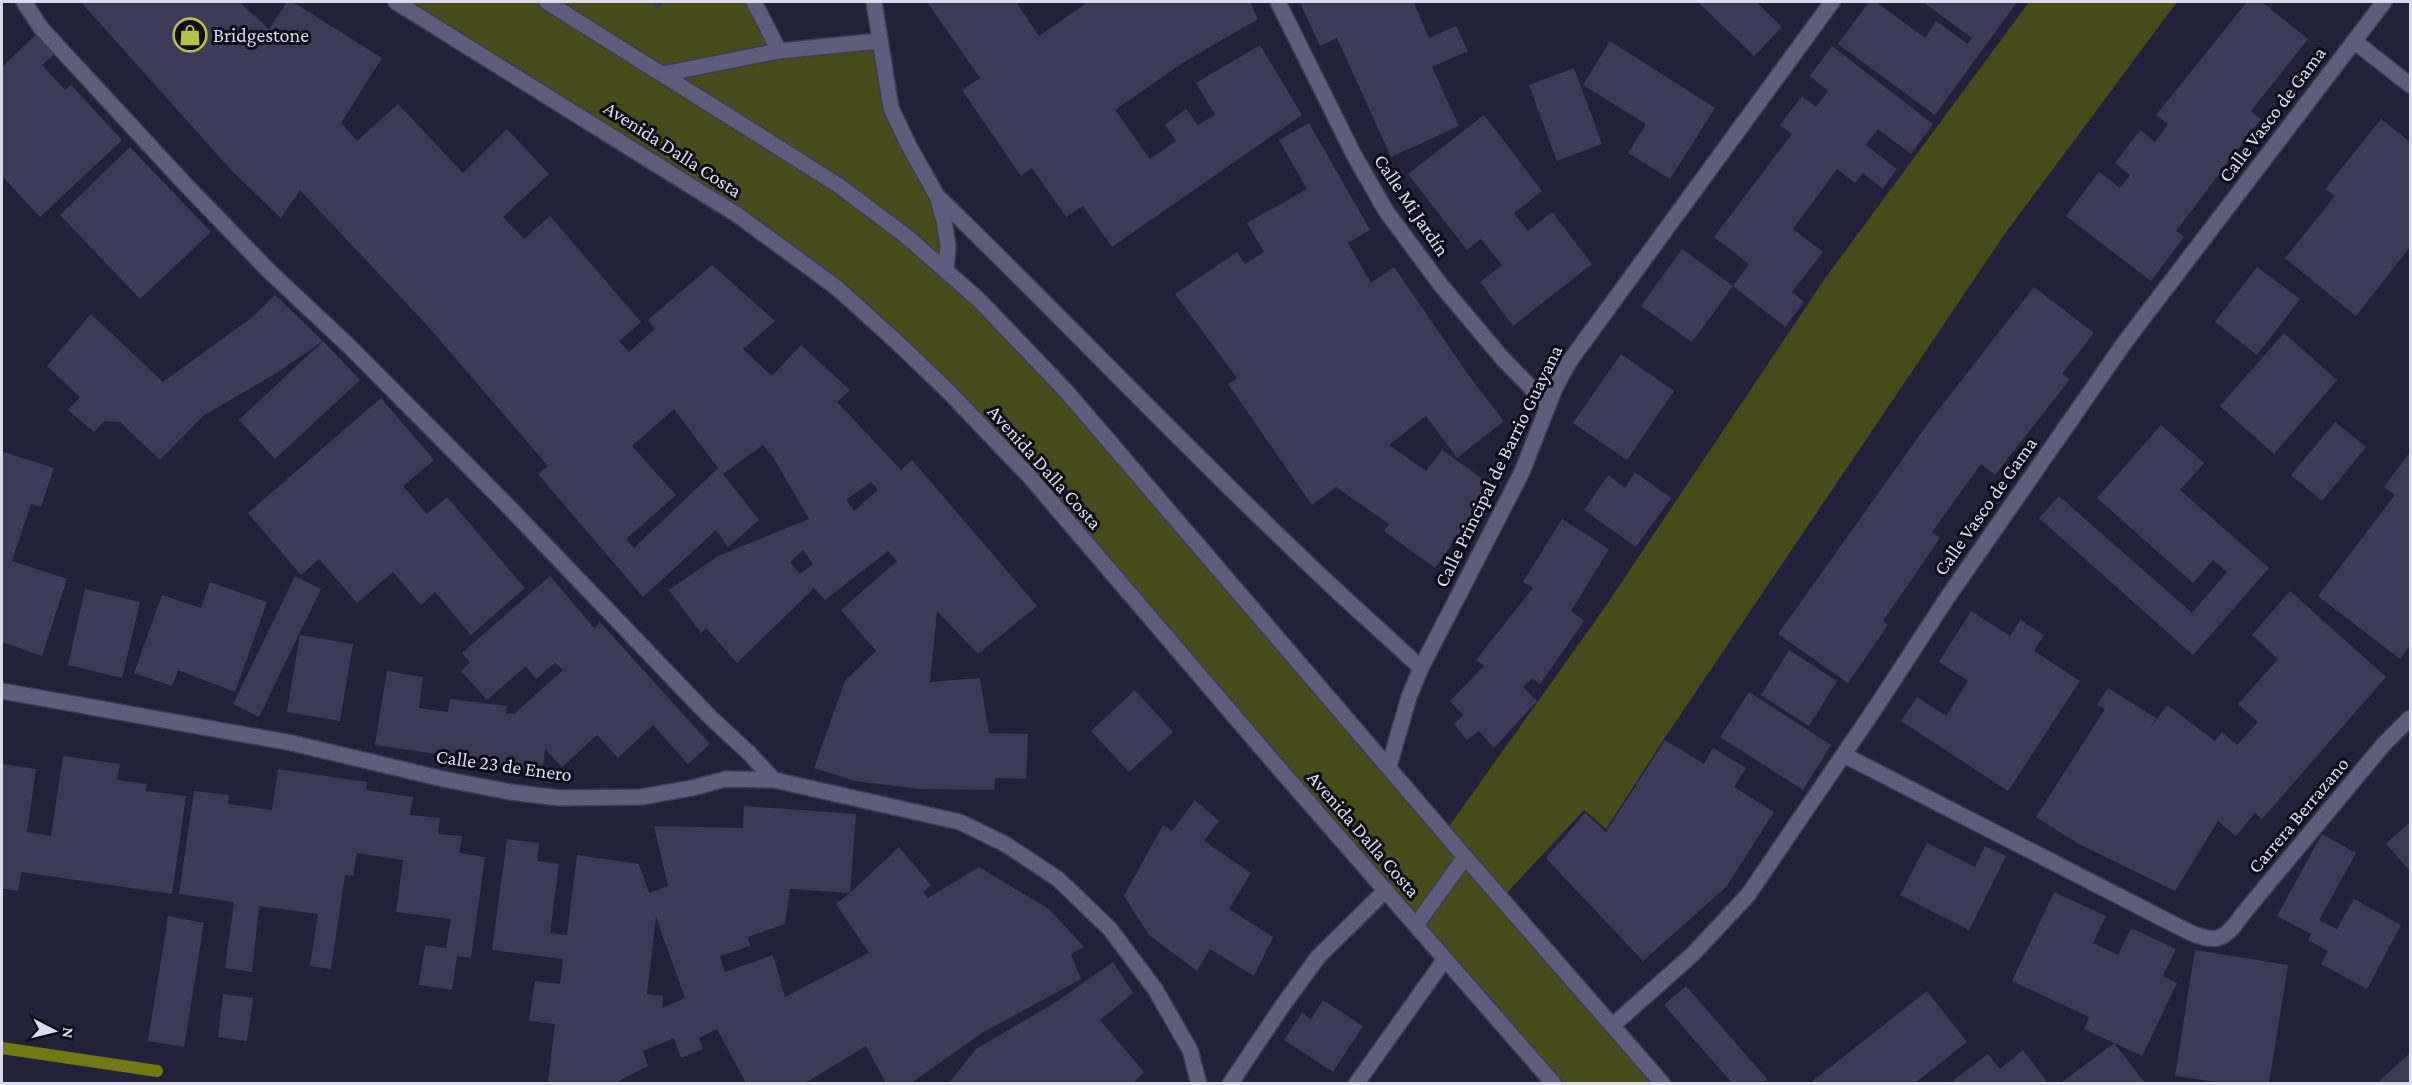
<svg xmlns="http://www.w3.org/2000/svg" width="2412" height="1085" font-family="'Crimson Pro',serif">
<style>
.green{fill:#474b1b}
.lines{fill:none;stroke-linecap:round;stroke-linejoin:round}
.stream{stroke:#727812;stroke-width:12}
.building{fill:#3c3a56;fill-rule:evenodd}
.minor-casing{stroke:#3e3b52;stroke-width:18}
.minor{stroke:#5e5d7b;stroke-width:15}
.labels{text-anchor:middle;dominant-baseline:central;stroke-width:6;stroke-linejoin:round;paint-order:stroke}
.poi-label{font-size:20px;fill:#dbdbec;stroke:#0d0c17;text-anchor:start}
.street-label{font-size:20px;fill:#dbdbec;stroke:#0d0c17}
</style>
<rect width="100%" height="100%" fill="#23213a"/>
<path class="green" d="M396,2H754L779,51L879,41L891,108L937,196L946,271L978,299L1445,832L1603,610L1826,277L2029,2H2177L2004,235L1664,739L1606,829L1584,810L1502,898L1663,1084L1554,1083L1030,477L836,287Z"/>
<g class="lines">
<path class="stream" d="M2,1048L157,1071"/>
</g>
<g class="building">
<path d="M81,2H239L269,29L287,2H293L382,58L341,123L357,141L398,104L463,173L507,129L549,174L503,217L524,239L550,216L641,322L619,341L629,352L655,329L648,320L712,265L775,321L743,349L772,376L801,345L850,390L837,402L901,470L912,460L1037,606L978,654L937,611L930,682L980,678L989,733L1028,734L1026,779L995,778L994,790L921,789L855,781L814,768L845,681L876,651L841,610L897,561L888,551L825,600L814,588L737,663L706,628L701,633L669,590L718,556L809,519L773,457L763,445L723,474L759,520L728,547L716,530L643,597L538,474L548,466L426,324L300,190L281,218L231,170ZM674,409L718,468L634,548L626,539L676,495L632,446ZM871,482L878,490L854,511L846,500ZM803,550L813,564L800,574L790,562Z"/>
<path d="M650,2H665L657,9Z"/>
<path d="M927,2H1016L1039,36L1088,2H1250L1258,19L1184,62L1115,110L1150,159L1176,141L1165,125L1186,109L1198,125L1215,115L1196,83L1260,45L1302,115L1112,247L1083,206L1066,217L1032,168L1021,176L962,90L980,78Z"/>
<path d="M1300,2H1417L1414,3L1429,38L1456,26L1468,51L1432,67L1459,126L1391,157L1337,38L1320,46Z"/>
<path d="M1698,2H1756L1782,27L1754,56Z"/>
<path d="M1869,2H1876L1925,38L1936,21L1968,44L1972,38L1923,2H2017L1935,115L1838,44Z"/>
<path d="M2247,2H2262L2308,39L2251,111L2261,119L2176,231L2184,237L2151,281L2066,216L2099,172L2120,188L2130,175L2115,163L2140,130L2155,142L2168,124L2156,115Z"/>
<path d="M39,32L57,52L42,65L65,90L71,85L122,140L40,217L2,176V67Z"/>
<path d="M1610,41L1715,108L1670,179L1628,153L1646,124L1583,85Z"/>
<path d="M1832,46L1933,124L1911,154L1878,129L1866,145L1897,169L1883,189L1863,173L1855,183L1837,169L1793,229L1823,252L1792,292L1804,302L1785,327L1733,286L1749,264L1714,237L1792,134L1780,125L1802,96L1816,107L1828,91L1810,76Z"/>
<path d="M1574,68L1602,144L1557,161L1529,85Z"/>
<path d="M1484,115L1542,191L1514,213L1528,231L1552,212L1592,264L1513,326L1480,282L1502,265L1481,239L1467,250L1408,174Z"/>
<path d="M2381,119L2410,142V247L2356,316L2285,258L2335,196L2325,189Z"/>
<path d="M1309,123L1370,230L1348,243L1371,283L1394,267L1472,380L1504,421L1457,458L1426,416L1389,445L1426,471L1442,450L1493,486L1435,568L1384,531L1389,524L1336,487L1312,505L1228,384L1237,378L1175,294L1237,252L1245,264L1264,252L1247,223L1307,189L1279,140Z"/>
<path d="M130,147L211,232L140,299L60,215Z"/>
<path d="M1682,249L1733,286L1692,342L1641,306Z"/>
<path d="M2257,267L2300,299L2257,355L2215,322Z"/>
<path d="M2034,287L2094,333L2062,374L2070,379L1995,475L1981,464L1932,532L1940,538L1883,621L1888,625L1848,683L1778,634L1929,422Z"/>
<path d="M275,295L323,341L278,372L203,416L160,460L120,422L104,421L94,432L68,410L80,397L47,366L91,314L163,382L251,318Z"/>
<path d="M2284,333L2337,380L2274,454L2220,406Z"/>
<path d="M323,341L360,380L275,459L239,420Z"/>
<path d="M1621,354L1674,391L1627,460L1573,423Z"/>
<path d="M381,398L434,460L403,486L427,514L447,497L525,588L471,635L435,592L421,605L393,572L357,603L319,559L301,575L248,513Z"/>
<path d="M2335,422L2366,447L2322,501L2291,475Z"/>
<path d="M2161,425L2204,463L2180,490L2269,568L2193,655L2039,518L2059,496L2192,613L2227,572L2213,560L2193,583L2097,498Z"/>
<path d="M4,452L54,468L41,507L31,504L12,561L67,579L42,656L2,642V460Z"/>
<path d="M2410,452V645L2400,659L2318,596L2395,495L2384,487Z"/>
<path d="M1635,472L1671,498L1636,547L1584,510L1608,475L1625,488Z"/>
<path d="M1562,519L1609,549L1571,611L1584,621L1540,684L1532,678L1523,687L1537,701L1494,748L1479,731L1467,740L1454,724L1463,715L1450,701L1484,666L1476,660L1533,588L1523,582Z"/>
<path d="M295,576L321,589L259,717L233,704Z"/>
<path d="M550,576L594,628L600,622L710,744L688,764L653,725L618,758L597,735L562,767L545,749L542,775L500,769V763L375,745L387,671L423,677L419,708L448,712L450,699L507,706L506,713L514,714L563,670L555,663L536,679L526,666L487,700L461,671L470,662L462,653Z"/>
<path d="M210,582L267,602L235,692L178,670L172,686L134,673L162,595L201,608Z"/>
<path d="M85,589L140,602L122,678L68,665Z"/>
<path d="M2290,591L2386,677L2262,819L2255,813L2236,836L2218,821L2175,891L2077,843L2036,817L2105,709L2097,705L2108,688L2156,718L2149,730L2167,705L2215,741L2222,732L2237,745L2258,722L2238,704L2278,659L2252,635Z"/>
<path d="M1971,611L2010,636L2020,620L2044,635L2034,651L2080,681L2008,791L1901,721L1917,697L1946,716L1968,681L1939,662Z"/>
<path d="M300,635L353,644L340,721L287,712Z"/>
<path d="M1789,650L1837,681L1809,726L1761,695Z"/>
<path d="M1135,690L1173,732L1129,772L1091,731Z"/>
<path d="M1749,692L1831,745L1803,790L1720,737Z"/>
<path d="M1665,740L1704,764L1713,748L1746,768L1734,787L1774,812L1726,887L1643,961L1546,858L1585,813L1606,832Z"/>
<path d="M63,756L120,764L117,780L147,784L146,791L186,796L172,894L21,872L18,891L2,888V764L36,769L27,832L51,836Z"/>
<path d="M278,769L367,782L366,790L413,797L410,815L440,818L438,834L462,836L459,853L485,857L471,958L457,956L452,990L419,985L425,945L446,948L451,919L396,912L403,860L357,853L353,876L345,875L331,969L310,966L318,914L259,906L252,972L225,968L234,902L179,894L194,791L229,795L228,804L272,810Z"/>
<path d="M1195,800L1219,821L1204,841L1251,873L1229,909L1273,937L1254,976L1210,949L1197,971L1149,935L1124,896L1163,825L1172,831Z"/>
<path d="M744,806L856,814L850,893L790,889L785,924L748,937L750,946L720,956L725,972L773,955L785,997L869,953L836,904L850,893L899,847L931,885L923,892L928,898L979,867L1049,909L1084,947L1071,954L1081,979L982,1033L911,1083H886L866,1046L805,1083H746L717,1029L699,1038L703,1049L681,1058L674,1038L643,1051L648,1066L615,1083H548L555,1024L529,1021L535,981L560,984L563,959L492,950L507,839L539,843L537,861L559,864L550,933L567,935L577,855L639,864L649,893L668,886L654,826L743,828ZM656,917L685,998L662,1008L663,996L647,994Z"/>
<path d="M2410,822V871L2386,844Z"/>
<path d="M2322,834L2356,853L2319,920L2337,929L2354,899L2401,925L2367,989L2321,964L2328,951L2308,940L2311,934L2277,916Z"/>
<path d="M1927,843L1975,867L1985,846L2006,856L1969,930L1900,895Z"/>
<path d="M2054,892L2106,916L2093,943L2118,955L2131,928L2176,949L2163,976L2177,983L2142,1056L2114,1043L2145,1083H2061L2114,1043L2084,1029L2089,1017L2012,981Z"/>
<path d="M168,916L204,923L184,1047L148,1041Z"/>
<path d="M2195,950L2288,965L2269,1083H2223L2175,1076Z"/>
<path d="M1113,962L1133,993L1100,1020L1144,1072L1133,1083H949L976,1049L1056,1002Z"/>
<path d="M1686,986L1767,1079L1762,1083H1732L1664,1005Z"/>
<path d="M1927,991L1967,1042L1915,1083H1810Z"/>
<path d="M223,994L253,998L247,1041L218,1037Z"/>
<path d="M1323,1000L1363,1026L1333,1072L1284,1040L1302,1013L1311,1019Z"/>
<path d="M2023,1050L2048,1083H1950L1988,1054L2000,1069Z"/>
<path d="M2410,1053V1083H2377Z"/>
</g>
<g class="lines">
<g class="minor-casing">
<g id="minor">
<path d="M24,2L41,28L186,185L269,271L350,347L505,503L710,717L749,753L774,780"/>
<path d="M396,2L736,214L836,287L898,343L949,392L1030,477L1276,765L1554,1084"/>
<path d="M547,2L838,185L906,236L978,299L1066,391L1465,857L1663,1084"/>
<path d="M754,2L779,51"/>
<path d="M874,2L891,108L909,146L937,196L944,221L948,246L946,271"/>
<path d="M1278,2L1354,155L1386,211L1440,284L1503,359L1548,405"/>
<path d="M2354,41L2410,85"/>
<path d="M663,74L779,51L879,41"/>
<path d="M937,196C1059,314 1175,437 1298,554C1338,593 1380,630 1421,668"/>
<path d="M2,691L292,743L443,779L510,792L560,798L641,797L692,788L726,779L774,780L960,822L1005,844L1058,879L1110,929L1155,989L1190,1050L1199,1084"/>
<path d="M1844,755L2185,930C2214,944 2224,942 2242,915L2384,744L2410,718"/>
<path d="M1389,766L1409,697L1421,668L1522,472L1555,388L1569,362L1832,2"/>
<path d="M1416,925L1465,857"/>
<path d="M1612,1026L1693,954L1748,895L1878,704L1945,601L2125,342L2384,2"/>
<path d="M1230,1084L1283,1005L1318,957L1386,890"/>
<path d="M1356,1084L1445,959"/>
</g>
</g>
<use href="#minor" class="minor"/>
</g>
<defs>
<g id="shop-ring" transform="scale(1.725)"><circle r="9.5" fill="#0d0c17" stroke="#b8c147" stroke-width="1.5"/><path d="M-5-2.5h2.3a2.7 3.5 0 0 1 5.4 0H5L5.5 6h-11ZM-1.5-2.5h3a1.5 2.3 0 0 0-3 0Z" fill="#b8c147"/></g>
</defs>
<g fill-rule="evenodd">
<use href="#shop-ring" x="190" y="35"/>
</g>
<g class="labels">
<g class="poi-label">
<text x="213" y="35">Bridgestone</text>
</g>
<g class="street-label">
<text transform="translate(2272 114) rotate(-53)">Calle Vasco de Gama</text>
<text transform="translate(673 149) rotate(33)">Avenida Dalla Costa</text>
<text transform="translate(1412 205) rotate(56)">Calle Mi Jardín</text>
<text transform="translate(1498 466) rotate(-64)">Calle Principal de Barrio Guayana</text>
<text transform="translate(1045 467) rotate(48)">Avenida Dalla Costa</text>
<text transform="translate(1985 506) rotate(-55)">Calle Vasco de Gama</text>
<text transform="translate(504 765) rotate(8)">Calle 23 de Enero</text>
<text transform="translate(2298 815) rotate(-50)">Carrera Berrazano</text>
<text transform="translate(1364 834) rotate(49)">Avenida Dalla Costa</text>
</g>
</g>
<rect width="2412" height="1085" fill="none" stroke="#dbdbec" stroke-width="6"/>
<g transform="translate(54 1031) rotate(97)" stroke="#0d0c17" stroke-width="4.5" paint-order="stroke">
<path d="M0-4.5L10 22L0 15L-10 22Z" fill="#dbdbec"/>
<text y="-9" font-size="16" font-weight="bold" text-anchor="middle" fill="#dbdbec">N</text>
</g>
</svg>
